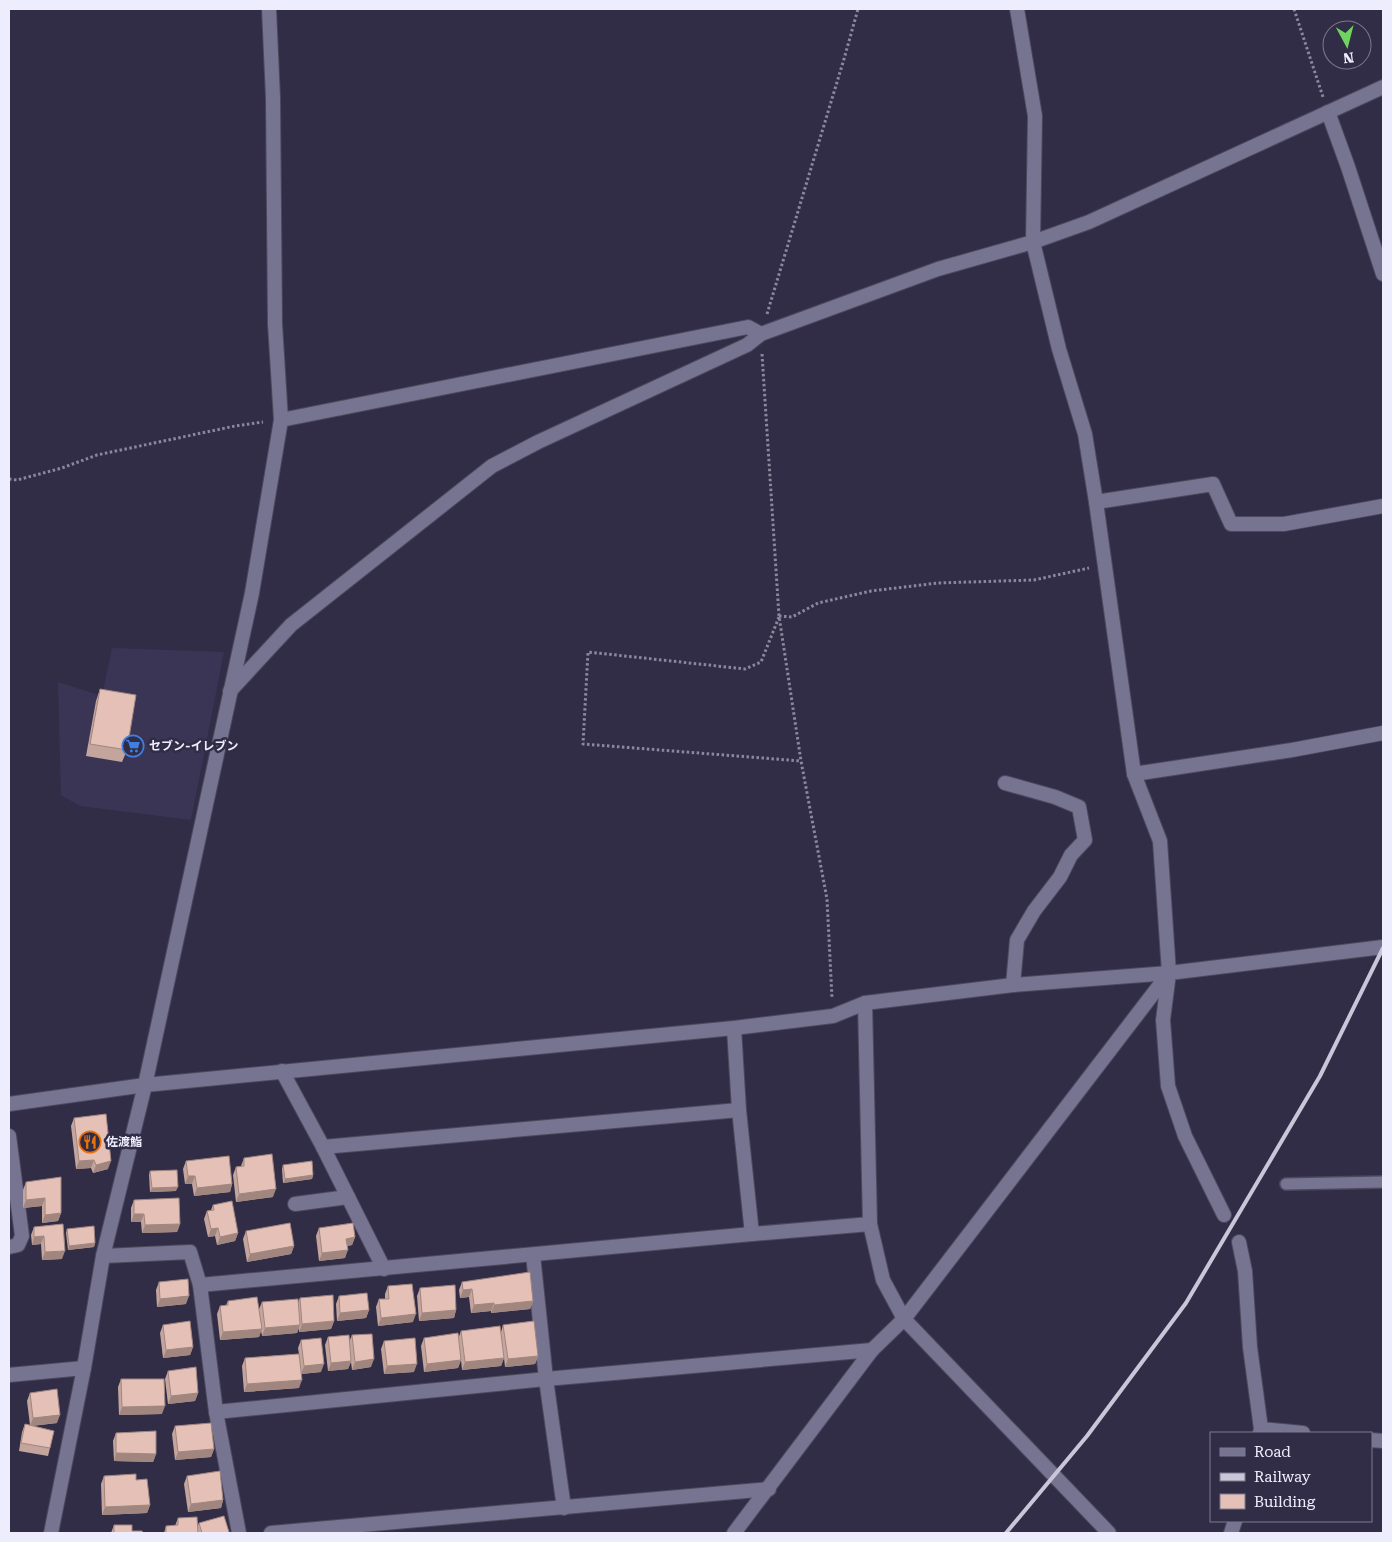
<svg xmlns="http://www.w3.org/2000/svg" width="1392" height="1542" font-family="'Roboto Serif','Noto Sans JP',serif">
<style>
.built{fill:#3a3555}
.lines{fill:none;stroke-linecap:round;stroke-linejoin:round}
.service-casing{stroke:#4c495e;stroke-width:14}
.minor-casing{stroke:#4c495e;stroke-width:16}
.tertiary-casing{stroke:#4c495e;stroke-width:16}
.path{stroke:#8b889d;stroke-width:3;stroke-dasharray:2.5 2.5;stroke-linecap:butt}
.service{stroke:#777491;stroke-width:11}
.minor{stroke:#777491;stroke-width:14}
.tertiary{stroke:#777491;stroke-width:14}
.rail{stroke:#c8c6d8;stroke-width:4}
.wall{fill:#c4a59d}
.shaded-wall{fill:#a0867f}
.building{fill:#e4c0b6;stroke:#a0867f}
.labels{text-anchor:middle;dominant-baseline:central;stroke-width:5;stroke-linejoin:round;paint-order:stroke}
.poi-label{font-size:12px;font-weight:bold;fill:#eeedfd;stroke:#312d46;text-anchor:start}
</style>
<rect width="100%" height="100%" fill="#312d46"/>
<path class="built" d="M112,648L224,652L191,820L80,806L61,795L58,682L102,696Z"/>
<g class="lines">
<g class="service-casing">
<path id="service" d="M1286,1184L1383,1182"/>
</g>
<g class="minor-casing">
<g id="minor">
<path d="M1017,9L1035,116L1033,242L1059,349L1085,434L1096,502L1134,774L1160,841L1169,973L1163,1020L1168,1086L1185,1136L1224,1215"/>
<path d="M1328,112L1348,167L1383,274"/>
<path d="M281,420L748,327L761,334"/>
<path d="M1096,502L1213,484L1231,524H1284L1383,506"/>
<path d="M230,691L291,625L492,466L538,442L747,345L761,334L938,269L1033,242L1089,222L1383,87"/>
<path d="M1134,774L1292,750L1383,733"/>
<path d="M1005,783L1055,797L1079,807L1085,840L1071,855L1060,877L1034,911L1017,940L1013,985"/>
<path d="M865,1003L870,1224L883,1280L904,1319L1109,1533"/>
<path d="M734,1028L739,1110L752,1234"/>
<path d="M282,1071L323,1147L384,1269"/>
<path d="M9,1104L145,1085L734,1028L833,1016L865,1003L1013,985L1169,973L1383,947"/>
<path d="M9,1136L22,1236L18,1245L9,1247"/>
<path d="M323,1147L739,1110"/>
<path d="M295,1204L348,1197"/>
<path d="M1239,1242L1245,1271L1250,1347L1261,1429L1260,1433"/>
<path d="M533,1255L546,1379L564,1508"/>
<path d="M103,1256L190,1252L200,1285L216,1412L239,1533"/>
<path d="M200,1285L752,1234L870,1224"/>
<path d="M9,1375L84,1368"/>
<path d="M216,1412L546,1379L872,1350"/>
<path d="M1261,1429L1303,1433"/>
<path d="M1371,1440L1383,1441"/>
<path d="M271,1533L769,1489"/>
<path d="M734,1533L872,1350L904,1319L1169,973"/>
<path d="M1231,1533L1235,1521"/>
</g>
</g>
<g class="tertiary-casing">
<path id="tertiary" d="M51,1533L84,1368L103,1256L145,1085L252,593L281,420L275,324L273,98L269,9"/>
</g>
<g class="path">
<path d="M1294,9L1323,97"/>
<path d="M767,314L844,59L858,9"/>
<path d="M762,354L779,616L801,761L827,899L832,998"/>
<path d="M9,479L17,480L62,468L97,455L235,426L263,422"/>
<path d="M779,616L792,617L818,603L871,591L938,583L1034,580L1089,568"/>
<path d="M779,617L761,662L745,669L588,652L583,744L801,761"/>
</g>
<use href="#service" class="service"/>
<use href="#minor" class="minor"/>
<use href="#tertiary" class="tertiary"/>
<path class="rail" d="M1006,1533L1087,1436L1186,1303L1320,1076L1383,948"/>
</g>
<g class="wall">
<path d="M100,689L127,750L122,762L86,756L96,701Z"/>
<path d="M74,1118L108,1169L93,1173L91,1168L76,1169L71,1126Z"/>
<path d="M244,1158L273,1197L236,1202L233,1175L236,1167L241,1166Z"/>
<path d="M186,1161L232,1184L230,1192L194,1196L192,1184H185L183,1169Z"/>
<path d="M283,1165L313,1175L312,1179L283,1183L282,1169Z"/>
<path d="M150,1171L176,1191L150,1192L149,1175Z"/>
<path d="M26,1182L61,1213L58,1221L42,1223V1206L23,1208V1190Z"/>
<path d="M134,1200L180,1224L177,1232L142,1233L141,1222H131V1208Z"/>
<path d="M213,1205L238,1233L235,1241L217,1245L215,1236L208,1237L204,1219L207,1211L211,1210Z"/>
<path d="M63,1224L62,1259L42,1260L41,1244L32,1245L31,1235L34,1227Z"/>
<path d="M319,1228L355,1237L352,1245L347,1246L345,1258L319,1261L316,1236Z"/>
<path d="M67,1229L95,1243L94,1247L68,1250L66,1233Z"/>
<path d="M246,1231L294,1246L291,1254L247,1262L243,1239Z"/>
<path d="M159,1282L186,1304L157,1307L156,1290Z"/>
<path d="M462,1282L533,1301L530,1309L491,1313V1311L471,1313L469,1297L460,1298L459,1290Z"/>
<path d="M388,1286L413,1322L378,1326L376,1307L379,1299H385V1294Z"/>
<path d="M420,1288L456,1310L454,1318L419,1321L417,1296Z"/>
<path d="M339,1296L369,1310L366,1318L337,1321L336,1304Z"/>
<path d="M300,1298L334,1321L331,1329L299,1332V1328L297,1333L262,1336L261,1331L259,1337L220,1340L217,1314L220,1306L226,1305L228,1301L259,1309L262,1302L298,1303Z"/>
<path d="M163,1325L193,1347L190,1355L163,1358L160,1333Z"/>
<path d="M503,1325L538,1356L535,1364L505,1367L504,1358L501,1366L462,1370L461,1360L458,1368L424,1372L421,1346L424,1338L458,1339L461,1331L501,1332Z"/>
<path d="M352,1335L371,1367L352,1370L351,1362L348,1369L328,1371L325,1345L328,1337L349,1342Z"/>
<path d="M301,1340L321,1372L301,1374L299,1388L244,1392L242,1366L245,1358L299,1354L298,1348Z"/>
<path d="M384,1341L414,1372L384,1374L381,1349Z"/>
<path d="M168,1371L198,1393L195,1401L168,1404L165,1379Z"/>
<path d="M121,1379L162,1414L119,1415L118,1387Z"/>
<path d="M30,1393L57,1423L32,1426L50,1448L48,1456L19,1451L22,1432L25,1424L30,1425L27,1401Z"/>
<path d="M175,1426L214,1449L211,1457L175,1460L172,1434Z"/>
<path d="M116,1433L156,1454L153,1462L114,1461L113,1441Z"/>
<path d="M104,1476L136,1480L150,1505L147,1513L102,1515L101,1484Z"/>
<path d="M187,1476L223,1500L221,1508L188,1512L184,1484Z"/>
<path d="M178,1518L197,1527L199,1523L229,1532V1533H164L166,1526H175Z"/>
<path d="M114,1525L132,1531L143,1533H111Z"/>
</g>
<g class="shaded-wall">
<path d="M94,1160L91,1168L76,1169L79,1161Z"/>
<path d="M111,1161L108,1169L93,1173L96,1165Z"/>
<path d="M313,1175L312,1179L283,1183L285,1179Z"/>
<path d="M188,1176H195L192,1184H185Z"/>
<path d="M232,1184L230,1192L194,1196L197,1188Z"/>
<path d="M178,1187L176,1191L150,1192L152,1188Z"/>
<path d="M276,1189L273,1197L236,1202L239,1194Z"/>
<path d="M45,1198L42,1206L23,1208L26,1200Z"/>
<path d="M61,1213L58,1221L42,1223L45,1215Z"/>
<path d="M134,1214H144L141,1222H131Z"/>
<path d="M180,1224L177,1232L142,1233L145,1225Z"/>
<path d="M218,1228L215,1236L208,1237L211,1229Z"/>
<path d="M238,1233L235,1241L217,1245L220,1237Z"/>
<path d="M44,1236L41,1244L32,1245L34,1237Z"/>
<path d="M355,1237L352,1245L343,1247L346,1239Z"/>
<path d="M95,1243L94,1247L68,1250L69,1246Z"/>
<path d="M294,1246L291,1254L247,1262L250,1254Z"/>
<path d="M348,1250L345,1258L319,1261L322,1253Z"/>
<path d="M65,1251L62,1259L42,1260L45,1252Z"/>
<path d="M472,1289L469,1297L460,1298L463,1290Z"/>
<path d="M189,1296L186,1304L157,1307L160,1299Z"/>
<path d="M533,1301L530,1309L491,1313L494,1305Z"/>
<path d="M494,1303L491,1311L471,1313L474,1305Z"/>
<path d="M369,1310L366,1318L337,1321L340,1313Z"/>
<path d="M456,1310L454,1318L419,1321L422,1313Z"/>
<path d="M416,1314L413,1322L378,1326L381,1318Z"/>
<path d="M334,1321L331,1329L299,1332L302,1324Z"/>
<path d="M300,1325L297,1333L262,1336L265,1328Z"/>
<path d="M262,1329L259,1337L220,1340L223,1332Z"/>
<path d="M193,1347L190,1355L163,1358L166,1350Z"/>
<path d="M538,1356L535,1364L505,1367L508,1359Z"/>
<path d="M504,1358L501,1366L462,1370L465,1362Z"/>
<path d="M374,1359L371,1367L352,1370L355,1362Z"/>
<path d="M461,1360L458,1368L424,1372L427,1364Z"/>
<path d="M351,1361L348,1369L328,1371L331,1363Z"/>
<path d="M324,1364L321,1372L301,1374L304,1366Z"/>
<path d="M417,1364L414,1372L384,1374L387,1366Z"/>
<path d="M302,1380L299,1388L244,1392L247,1384Z"/>
<path d="M198,1393L195,1401L168,1404L171,1396Z"/>
<path d="M165,1406L162,1414L119,1415L122,1407Z"/>
<path d="M60,1415L57,1423L30,1426L33,1418Z"/>
<path d="M214,1449L211,1457L175,1460L178,1452Z"/>
<path d="M116,1453L156,1454L153,1462L114,1461Z"/>
<path d="M223,1500L221,1508L188,1512L191,1504Z"/>
<path d="M150,1505L147,1513L102,1515L105,1507Z"/>
</g>
<g class="building">
<path d="M100,689L136,695L127,750L90,744Z"/>
<path d="M106,1114L111,1161L96,1165L94,1160L79,1161L74,1118Z"/>
<path d="M272,1154L276,1189L239,1194L236,1167L244,1166V1158Z"/>
<path d="M229,1156L232,1184L197,1188L195,1176H188L186,1161Z"/>
<path d="M312,1161L313,1175L285,1179L283,1165Z"/>
<path d="M177,1170L178,1187L152,1188L150,1171Z"/>
<path d="M61,1177V1213L45,1215V1198L26,1200V1182Z"/>
<path d="M179,1198L180,1224L145,1225L144,1214H134V1200Z"/>
<path d="M232,1201L238,1233L220,1237L218,1228L211,1229L207,1211L214,1210L213,1205Z"/>
<path d="M290,1223L294,1246L250,1254L246,1231Z"/>
<path d="M353,1223L355,1237L346,1239L348,1250L322,1253L319,1228Z"/>
<path d="M63,1224L65,1251L45,1252L44,1236L34,1237V1227Z"/>
<path d="M94,1226L95,1243L69,1246L67,1229Z"/>
<path d="M530,1272L533,1301L494,1305V1303L474,1305L472,1289L463,1290L462,1282Z"/>
<path d="M188,1279L189,1296L160,1299L159,1282Z"/>
<path d="M412,1284L416,1314L381,1318L379,1299H389L388,1286Z"/>
<path d="M455,1285L456,1310L422,1313L420,1288Z"/>
<path d="M367,1293L369,1310L340,1313L339,1296Z"/>
<path d="M333,1295L334,1321L302,1324L300,1298Z"/>
<path d="M257,1297L262,1329L223,1332L220,1306L228,1305V1301Z"/>
<path d="M298,1299L300,1325L265,1328L262,1302Z"/>
<path d="M190,1321L193,1347L166,1350L163,1325Z"/>
<path d="M534,1321L538,1356L508,1359L503,1325Z"/>
<path d="M500,1326L504,1358L465,1362L461,1331Z"/>
<path d="M458,1333L461,1360L427,1364L424,1338Z"/>
<path d="M372,1334L374,1359L355,1362L352,1335Z"/>
<path d="M349,1335L351,1361L331,1363L328,1337Z"/>
<path d="M321,1338L324,1364L304,1366L301,1340Z"/>
<path d="M415,1338L417,1364L387,1366L384,1341Z"/>
<path d="M299,1354L302,1380L247,1384L245,1358Z"/>
<path d="M196,1367L198,1393L171,1396L168,1371Z"/>
<path d="M121,1379H164L165,1406L122,1407Z"/>
<path d="M57,1389L60,1415L33,1418L30,1393Z"/>
<path d="M211,1423L214,1449L178,1452L175,1426Z"/>
<path d="M25,1424L54,1431L50,1448L21,1443Z"/>
<path d="M156,1431V1454L116,1453V1433Z"/>
<path d="M220,1471L223,1500L191,1504L187,1476Z"/>
<path d="M136,1474V1480L147,1479L150,1505L105,1507L104,1476Z"/>
<path d="M224,1516L229,1532L227,1533H202L199,1523Z"/>
<path d="M197,1517L198,1533H166V1526L178,1525V1518Z"/>
<path d="M114,1525H132V1531H142L143,1533H114Z"/>
</g>
<defs>
<g id="supermarket-ring" transform="scale(1.125)"><circle r="9.5" fill="#312d46" stroke="#3f7fe0" stroke-width="1.5"/><path d="M-6-5.5h2.5l.6 2H6L4.5 2H-2.5L-4.4-4H-6ZM-1.5 3.2a1.3 1.3 0 1 0 .1 0ZM3 3.2a1.3 1.3 0 1 0 .1 0Z" fill="#3f7fe0"/></g>
<g id="restaurant-ring" transform="scale(1.125)"><circle r="9.5" fill="#312d46" stroke="#e8710a" stroke-width="1.5"/><path d="M-5-6h1v4h1v-4h1v4h1v-4h1v5L-1.5 .5V6h-2V.5L-5-1ZM5-6V6H3V1.5H1.5Q1.5-4 5-6Z" fill="#e8710a"/></g>
</defs>
<g fill-rule="evenodd">
<use href="#supermarket-ring" x="133" y="746"/>
<use href="#restaurant-ring" x="90" y="1142"/>
</g>
<g class="labels">
<g class="poi-label">
<text x="149" y="746">セブン-イレブン</text>
<text x="106" y="1142">佐渡鮨</text>
</g>
</g>
<rect width="1392" height="1542" fill="none" stroke="#eeedfd" stroke-width="20"/>
<rect x="1210" y="1432" width="162" height="90" fill="#312d46" stroke="#7d7a8f"/>
<rect x="1220" y="1448" width="25" height="8" fill="#777491" stroke="#7d7a8f"/>
<text x="1254" y="1457" font-size="15" fill="#eeedfd">Road</text>
<rect x="1220" y="1473" width="25" height="8" fill="#c8c6d8" stroke="#7d7a8f"/>
<text x="1254" y="1482" font-size="15" fill="#eeedfd">Railway</text>
<rect x="1220" y="1494" width="25" height="15" fill="#e4c0b6" stroke="#7d7a8f"/>
<text x="1254" y="1507" font-size="15" fill="#eeedfd">Building</text>
<g transform="translate(1347 45) rotate(173)"><circle r="24" fill="#312d46" stroke="#7d7a8f"/>
<path d="M0-4L9 19L0 12L-9 19Z" fill="#70d35f"/>
<text y="-8" font-size="14" font-weight="bold" text-anchor="middle" fill="#eeedfd">N</text>
</g>
</svg>
